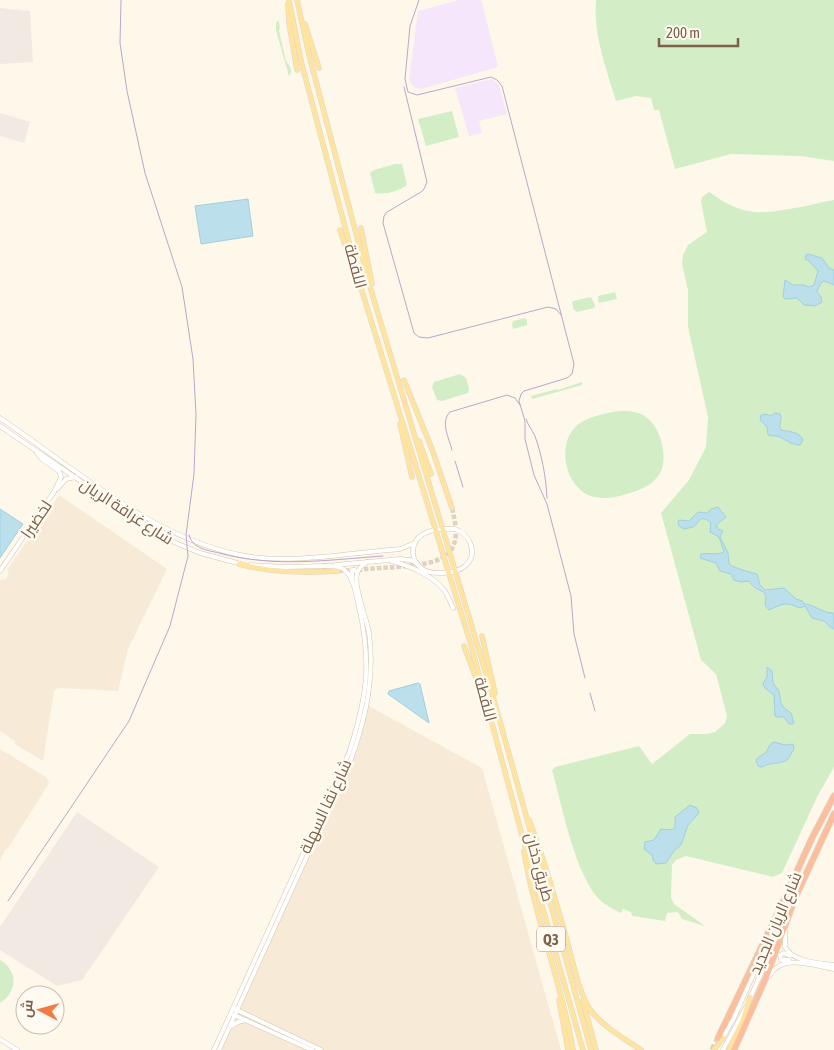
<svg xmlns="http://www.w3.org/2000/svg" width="834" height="1050" font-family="'Asap Condensed',Cairo,sans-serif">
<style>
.residential{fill:#f7ebd7}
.industrial{fill:#f0eae3}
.education{fill:#f5e6fb}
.green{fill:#d3eec6}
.water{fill:#bbe0eb;stroke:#a1cfde}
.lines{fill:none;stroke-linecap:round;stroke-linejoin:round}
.primary-tunnel{stroke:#ded2c2;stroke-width:4.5;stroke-dasharray:4.5 2;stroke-linecap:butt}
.highway-tunnel{stroke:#ded2c2;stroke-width:5.5;stroke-dasharray:5.5 3;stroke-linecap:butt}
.secondary-casing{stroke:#d7c2ab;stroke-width:5}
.primary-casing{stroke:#ddd6d0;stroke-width:5.5}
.highway-casing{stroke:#ddd6d0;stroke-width:7}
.secondary{stroke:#fff;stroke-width:4}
.primary{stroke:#ffe4a0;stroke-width:4.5}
.highway{stroke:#fdbe9c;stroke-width:5.5}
.tram{stroke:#bda5cb;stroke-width:1}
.labels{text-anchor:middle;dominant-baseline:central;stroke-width:5;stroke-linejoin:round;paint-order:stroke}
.shield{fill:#fffbf2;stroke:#a48e7c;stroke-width:1}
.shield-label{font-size:15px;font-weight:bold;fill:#7d6049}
.street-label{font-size:16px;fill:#7d6049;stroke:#fffbf2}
</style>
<rect width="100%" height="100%" fill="#fef8ea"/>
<g class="residential">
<path d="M59,495L167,569L128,649L118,691L60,688L56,689L54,691L43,761L15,744V741L0,731V580L6,579L9,573L7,570Z"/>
<path d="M367,705L482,768L561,1050H214Z"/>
<path d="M0,749L46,777L49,783L9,847L5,850L0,861Z"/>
</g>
<g class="industrial">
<path d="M0,8L30,11L33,62L0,64Z"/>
<path d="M0,113L30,122L24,143L0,136Z"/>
<path d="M77,812L159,867L82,980L57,986L0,950V927Z"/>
</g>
<g class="education">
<path d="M459,0H480L482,2L498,66L495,68L421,89L416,88L412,85L409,79L418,11Z"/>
<path d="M492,79L499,85L507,114L479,121L482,133L469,136L455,88Z"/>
</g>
<g class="green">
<path d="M596,0H834V161L800,156L731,154L675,169L659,110H654L651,98L636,96L616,101C606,68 593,34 596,0Z"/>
<path d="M278,20L280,26L279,31L286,61C289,65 294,71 289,76L276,30V23Z"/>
<path d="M452,111L459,137L426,146L418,119Z"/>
<path d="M395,164H402L407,185C400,191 385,195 375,193L370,173L374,170Z"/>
<path d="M709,192C722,201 733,208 748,211C769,216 811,204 834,200V767L818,795L782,873L773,877L686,856L676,860L672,865L671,898L674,904L705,926L682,919L678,912L667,913L665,921L632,916L631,912L623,909L621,913C614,910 607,906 601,901C575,877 562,805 552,770L555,767L639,746L652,764L690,734H707L715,732L725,723L727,716L716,674L701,660L661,513L689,480L706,447L708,417L688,327V290L682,264L683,255L688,245L707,232L701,202L702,197Z"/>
<path d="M615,292L617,299L599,303L598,296Z"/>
<path d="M591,297L595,305L594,308L577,312L574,310L572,303L573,301Z"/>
<path d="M525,318L527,320V325L513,329L512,324L513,321Z"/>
<path d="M460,374L466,378L469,389L468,393L442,401L437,400L432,387L434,382Z"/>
<path d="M582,382V385L532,399L531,396L557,389L558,390Z"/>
<path d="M620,411C629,411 638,411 646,417C660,426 667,454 662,469C658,481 644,489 633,492C619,497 602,501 588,495C563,483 556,439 580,423C591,416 606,413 620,411Z"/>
<path d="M0,960C18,970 18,992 0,1003Z"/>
</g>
<g class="water">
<path d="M248,199L253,236L201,244L195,206Z"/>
<path d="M808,254L822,258L829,268L834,270V285L824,281L821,283L817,291L821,297L822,302L815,306L804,305L797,298L785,299L783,297L785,280L793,285H804L809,287L814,285L818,271L809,261L805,259L806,255Z"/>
<path d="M775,413L780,414C783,420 778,425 781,430C789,432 799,431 803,440L800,445C793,445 787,441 780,437C776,435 773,437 768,435L767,427L760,420L761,415L766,414L771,416Z"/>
<path d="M718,507L726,517L716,525L718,529L723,531L720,537L728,553L729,564C734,568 750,572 757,574L760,585L765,590L784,588L796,599L802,601L804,604C814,604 823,614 834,613V629L830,627L824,621L812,618L805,606L800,608C784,601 783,604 769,610L765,605L766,597L764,592L755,588L748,581L741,582L734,580L731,574L720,571L716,563L700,558L701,554C709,553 717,555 724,552L719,537L710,532L711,523C699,513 700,523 693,527C690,528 687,528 684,529L679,526L678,522L679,520L689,521L698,512L707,513L711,509Z"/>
<path d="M0,509L23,524L0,558Z"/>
<path d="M767,667L772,671L773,683L779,691L781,703L784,708L791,713L794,723L792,724H789L784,717H777L775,716L774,695L765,688L763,684L767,677Z"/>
<path d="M418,683L420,684L429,723L388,694L389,691Z"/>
<path d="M774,742L785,745L793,744L794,749C791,753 790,757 787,760C780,765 772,761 762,767L758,766L756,760C759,756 761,756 765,753C769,749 768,745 774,742Z"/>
<path d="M690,805L697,808L699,813L688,825L681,845L674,851L666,863L656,864L653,860L652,855L644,849L645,842L654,840L661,829L670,830L675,828V817Z"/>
</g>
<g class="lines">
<path class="primary-tunnel" d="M338,571C358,570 377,568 397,567C440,563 466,560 452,508"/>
<path class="highway-tunnel" d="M712,1050L718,1038"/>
<g class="secondary-casing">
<g id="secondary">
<path d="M0,418C74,468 151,537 240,555C290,565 349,553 400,549L415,543"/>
<path d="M0,426L162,537L200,553L241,564"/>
<path d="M57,489L66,479L76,477"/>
<path d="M455,529C470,534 479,554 465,566C456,574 431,576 421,568C416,564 413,558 413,552C413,530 439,528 455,529Z"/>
<path d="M391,561C408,565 432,575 444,590C448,595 450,602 453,608"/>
<path d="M250,565L286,567L326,566"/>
<path d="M335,565L400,559L410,560L417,563"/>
<path d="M0,571L54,492L61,477L59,471L42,459L37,453"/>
<path d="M352,579V570H355L357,573"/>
<path d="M785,931V947C793,962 818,963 834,965"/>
<path d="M789,960H781L780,955L784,953L790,956"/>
<path d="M770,975C783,953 813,966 834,969"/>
<path d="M750,998L783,925"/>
<path d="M235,1009L321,1050"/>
<path d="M234,1015L312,1050"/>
<path d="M230,1027L238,1022L246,1020"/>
<path d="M0,1039L17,1050"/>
<path d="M722,1039L734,1018L778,919"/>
<path d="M214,1050L349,753C367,697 372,665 359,607C356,595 354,576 343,569C338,565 330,566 324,566"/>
<path d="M219,1050L352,757C366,716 375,677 369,633C367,619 353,585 357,574C358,568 363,565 367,562"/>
<path d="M723,1050L746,1007"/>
</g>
</g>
<g class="primary-casing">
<g id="primary">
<path d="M289,0L301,61L362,291L471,645L520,828L583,1050"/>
<path d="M297,0L309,55L371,290L496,707L591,1050"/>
<path d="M288,4L289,23L297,70"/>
<path d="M305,24L319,68"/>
<path d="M361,228L372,284"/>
<path d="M340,230L358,284"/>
<path d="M404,380L432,449L452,508"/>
<path d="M400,424L412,477"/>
<path d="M419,441L431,474"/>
<path d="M239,564C272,573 304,573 338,571"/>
<path d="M482,636L495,693"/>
<path d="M464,646L479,686"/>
<path d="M529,820C545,860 556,902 568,944C573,963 580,997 592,1012C605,1028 625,1039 641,1050"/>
<path d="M524,851C535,919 562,983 573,1050"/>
<path d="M559,1000L568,1050"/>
<path d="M583,1001L596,1050"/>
<path d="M714,1050L723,1038"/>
<path d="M729,1050L743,1020L750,997"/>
</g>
</g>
<g class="highway-casing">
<g id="highway">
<path d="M718,1038L783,902L812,838L834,796"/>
<path d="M734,1050L767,975L795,898L834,814"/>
</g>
</g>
<use href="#secondary" class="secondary"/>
<use href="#primary" class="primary"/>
<use href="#highway" class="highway"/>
<g class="tram">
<path d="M419,0L410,26L405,79L408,92L417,95L491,77L497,80L502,86L574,364L572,374L567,378L524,391L521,394L519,401L525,421V439L534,475L547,504L571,596L574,634L585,678"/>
<path d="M404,87L427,182L424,189L421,192L387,212L384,216L383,223L414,333L419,337L428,338L548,307L556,309L561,315"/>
<path d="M526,419C528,425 532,430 535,436C542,456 546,477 547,498"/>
<path d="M452,450C449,438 440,422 450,412L507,395L515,398L520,405"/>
<path d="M455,461L463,487"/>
<path d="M189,535C193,549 207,550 219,553C274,568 327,560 383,556"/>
<path d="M590,693L595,711"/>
<path d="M8,901L129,721L170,626L188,556L186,535L194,474L196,414L193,359L182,287L145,173L127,91L120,43L121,0"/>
</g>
</g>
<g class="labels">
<rect class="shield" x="537" y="926.5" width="28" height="25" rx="4"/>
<g class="shield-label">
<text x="551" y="939">Q3</text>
</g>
<g class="street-label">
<text transform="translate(356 266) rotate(75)">اللقطة</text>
<text transform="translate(127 511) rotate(33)">شارع غرافة الريان</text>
<text transform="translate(36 519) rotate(-56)">لخضيرا</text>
<text transform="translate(486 699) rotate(75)">اللقطة</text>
<text transform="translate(325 806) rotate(-65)">شارع نقا السهلة</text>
<text transform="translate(540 867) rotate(75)">طريق دخان</text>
<text transform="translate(775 923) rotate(-67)">شارع الريان الجديد</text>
</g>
</g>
<g transform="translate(40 1010) rotate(276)"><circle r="24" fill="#fffbf2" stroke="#cbbdae"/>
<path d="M0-4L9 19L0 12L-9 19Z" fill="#f27a45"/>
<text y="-8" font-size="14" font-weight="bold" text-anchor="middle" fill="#7d6049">ش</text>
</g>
<path d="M659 38v8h79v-8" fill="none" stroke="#7d6049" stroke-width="2.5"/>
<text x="666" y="38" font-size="15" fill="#7d6049" stroke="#fffbf2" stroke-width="4" paint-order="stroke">200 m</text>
</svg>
